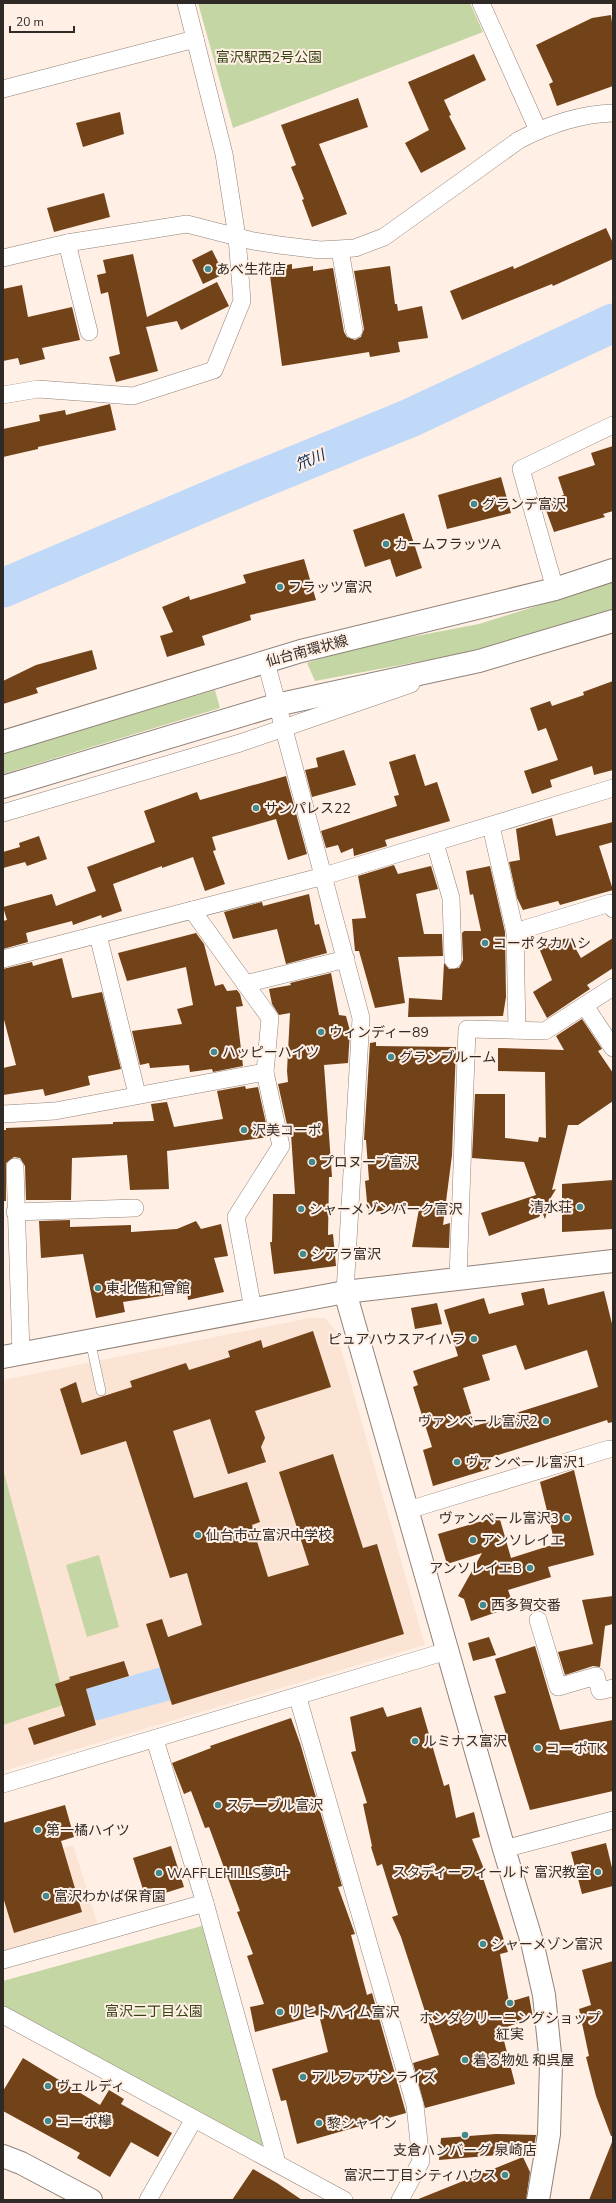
<svg xmlns="http://www.w3.org/2000/svg" width="616" height="2203" font-family="'Nunito Sans','Noto Sans JP',sans-serif">
<style>
.built{fill:#fbe4d4}
.green{fill:#c4d6a3}
.water{fill:#c0d9f8}
.lines{fill:none;stroke-linecap:round;stroke-linejoin:round}
.river{stroke:#c0d9f8;stroke-width:39}
.building{fill:#724319;fill-rule:evenodd}
.service-casing{stroke:#918379;stroke-width:10}
.minor-casing{stroke:#918379;stroke-width:18}
.tertiary-casing{stroke:#918379;stroke-width:24}
.primary-casing{stroke:#918379;stroke-width:24}
.service{stroke:#fff;stroke-width:9}
.minor{stroke:#fff;stroke-width:17}
.tertiary{stroke:#fff;stroke-width:22}
.primary{stroke:#fff;stroke-width:22}
.poi-dot{fill:#428a8e;stroke:#ffefe4;stroke-width:1.5}
.labels{text-anchor:middle;dominant-baseline:central;stroke-width:4;stroke-linejoin:round;paint-order:stroke}
.park-label{font-size:14px;fill:#374416;stroke:#ffefe4}
.poi-label{font-size:14px;fill:#302a26;stroke:#ffefe4;text-anchor:start}
.street-label{font-size:14px;fill:#302a26;stroke:#ffefe4}
.water-label{font-size:15px;font-style:italic;fill:#012c59;stroke:#ffefe4}
</style>
<rect width="100%" height="100%" fill="#ffefe4"/>
<g class="built">
<path d="M309,1318H325L336,1331L425,1645L3,1771V1380Z"/>
<path d="M73,1845L98,1925L3,1952V1867Z"/>
</g>
<g class="green">
<path d="M198,3H470L483,32L233,128Z"/>
<path d="M613,582V610L523,638L454,655L315,681L307,663L348,649L479,624Z"/>
<path d="M215,690L220,708L3,774V753Z"/>
<path d="M3,1469L66,1704L3,1725Z"/>
<path d="M99,1555L119,1627L87,1637L66,1565Z"/>
<path d="M202,1926L266,2142L260,2147L3,2008V1981Z"/>
</g>
<path class="water" d="M161,1667L171,1700L95,1721L86,1689Z"/>
<g class="lines">
<path class="river" d="M3,588L224,494L410,418L613,323"/>
</g>
<g class="building">
<path d="M611,15L613,30V86L557,106L549,84L553,82L536,45L592,18Z"/>
<path d="M474,54L486,80L444,100L451,115L449,116L466,149L421,173L405,143L429,130L408,82Z"/>
<path d="M358,98L368,127L319,144L347,214L312,227L302,200L304,199L291,167L296,165L281,125Z"/>
<path d="M120,112L124,134L83,147L76,123Z"/>
<path d="M104,193L110,217L54,232L47,208Z"/>
<path d="M606,228L613,243V259L553,286L552,284L462,320L450,291L513,266L514,269Z"/>
<path d="M212,250L224,274L203,284L192,260Z"/>
<path d="M133,254L147,317L217,282L229,306L181,330L177,321L146,327L158,371L116,382L109,357L120,354L108,292L101,294L97,275L106,273L103,260Z"/>
<path d="M292,264V269L313,266V271L333,268L344,332L347,337L355,340L361,337L364,329L354,271L390,266L395,304H397L398,311L422,306L428,338L398,342L400,352L370,357L369,352L282,366L269,268Z"/>
<path d="M22,285L28,317L72,307L80,340L42,348L45,359L20,365L18,358L3,361V289Z"/>
<path d="M110,404L116,430L38,447V449L3,457V429L40,421L39,415L65,410L66,415Z"/>
<path d="M613,446V511L603,514L605,517L554,532L543,502L564,495L558,477L595,465L591,453Z"/>
<path d="M501,477L511,513L447,529L438,495Z"/>
<path d="M404,513L422,568L396,577L390,559L365,567L353,530Z"/>
<path d="M304,559L316,600L250,615L251,620L202,636L205,645L167,657L160,636L173,632L162,607L189,596L190,600L246,583L243,575Z"/>
<path d="M92,650L97,669L36,688L38,693L3,704V681L36,665Z"/>
<path d="M613,681V770L594,775L592,766L550,780L552,787L532,794L524,771L558,760L546,728L538,731L530,708L550,701L552,706L584,695L583,692Z"/>
<path d="M344,750L356,785L312,797L305,770L318,767L316,758Z"/>
<path d="M415,754L425,786L437,782L450,821L385,840L387,846L354,856L353,848L341,853L338,845L326,848L321,831L397,806L394,796L399,795L389,762Z"/>
<path d="M286,776L307,854L288,860L276,819L212,837L216,850L213,851L225,884L205,891L193,857L162,868V866L113,884L122,911L102,918L101,915L73,925L72,921L26,933L28,942L3,949V921L7,920L3,907L52,894L56,906L96,891L87,867L155,842L144,811L197,792L200,800Z"/>
<path d="M552,818L556,836L613,822V842L599,846L613,890L560,905L558,901L523,910L517,898L509,862L520,860L516,829Z"/>
<path d="M39,836L47,859L27,866L25,862L3,868V852L20,847L19,843Z"/>
<path d="M394,865L398,874L431,866L438,889L416,894L424,934H442L443,956L398,957L405,1003L375,1008L359,951H355L352,919L366,918L358,876Z"/>
<path d="M490,866L505,932L506,997L503,1016L408,1017L409,998L442,1000L444,963L449,969L459,968L463,960L462,933L464,931H481L473,894L470,895L466,871Z"/>
<path d="M309,894L315,925L319,924L327,953L286,964L277,929L233,939L224,912L262,902L263,906Z"/>
<path d="M196,933L204,944L215,986L223,984L227,991L237,990L240,994L243,1006L236,1007L243,1066L213,1072L212,1069L190,1072L189,1065L150,1068L149,1063L140,1065L132,1031L182,1024L177,1009L193,1005L186,967L127,981L118,953Z"/>
<path d="M569,937L581,958L613,938V968L587,985L590,989L547,1018L533,992L552,980L539,948Z"/>
<path d="M62,958L72,998L102,992L121,1069L88,1076L90,1085L45,1096L43,1089L3,1095V1068L16,1065L3,1016V969L32,962L33,966Z"/>
<path d="M331,973L339,1015L346,1016L350,1031L348,1063L324,1065L332,1177H329L328,1235L333,1234L336,1266L274,1274L270,1242H272L273,1194H295L291,1134H289L278,1084L288,1082L287,1071L290,1013L279,1015L272,1004L269,989L291,985L290,983Z"/>
<path d="M582,1019L602,1049L598,1051L613,1073V1101L578,1125H568L552,1190L556,1189L550,1199L545,1219L542,1212L539,1217L489,1236L481,1213L536,1195L524,1162L472,1158L475,1094H505V1138L538,1142L539,1137L546,1138L545,1072L498,1071V1048L564,1050L556,1036Z"/>
<path d="M376,1042V1046L456,1047L452,1155L443,1225L450,1223L449,1248L412,1247L419,1209L368,1212L365,1181L369,1180L366,1140H364L370,1043Z"/>
<path d="M245,1086L246,1089L258,1087L269,1137L167,1151L169,1189L130,1190L127,1155L72,1158L71,1200H26L25,1166L20,1158L14,1157L6,1163V1201H3V1130H6V1128L113,1124V1122L154,1121L151,1104L167,1102L174,1127L223,1119L217,1091Z"/>
<path d="M613,1180V1229L562,1232V1184Z"/>
<path d="M70,1220V1227L131,1225V1232L177,1229L196,1221L201,1229L221,1224L228,1256L214,1258L224,1292L188,1300L187,1292L123,1302L125,1312L96,1318L83,1254L41,1258L39,1221Z"/>
<path d="M544,1288L548,1305L604,1291L613,1328V1422L608,1423L607,1420L486,1459L489,1469L433,1486L423,1450L432,1447L413,1387L418,1385L413,1371L458,1356L444,1310L484,1298L489,1314L524,1305L521,1293ZM516,1345L525,1370L587,1350L598,1387L475,1426L463,1388L490,1380L482,1355Z"/>
<path d="M437,1303L442,1324L415,1329L411,1308Z"/>
<path d="M313,1331L331,1387L255,1411L265,1438L261,1447L266,1462L228,1474L210,1419L173,1431L194,1498L247,1482L260,1522L252,1525L268,1577L309,1565L279,1472L333,1454L363,1548L377,1544L404,1634L172,1705L146,1624L162,1619L168,1637L202,1625L187,1573L170,1578L126,1441L81,1455L60,1389L76,1382L82,1403L132,1387L130,1381L186,1363L189,1370L230,1357L228,1351L261,1340L263,1348Z"/>
<path d="M574,1470L594,1555L548,1567L551,1577L508,1590L514,1606L471,1621L464,1599L458,1596L482,1553L447,1564L438,1534L499,1516L511,1558L555,1544L540,1482Z"/>
<path d="M613,1596V1624L605,1626L600,1667L593,1666L565,1675L558,1652L593,1644L582,1600Z"/>
<path d="M489,1637L496,1655L473,1661L468,1643Z"/>
<path d="M535,1646L560,1730L613,1720V1791L530,1810L494,1696L506,1693L495,1659Z"/>
<path d="M124,1661L129,1676L86,1689L96,1725L34,1745L28,1728L65,1716L55,1684L70,1679L69,1677Z"/>
<path d="M383,1707L387,1717L421,1707L444,1786L449,1784L456,1818L474,1812L480,1837L472,1839L484,1869L482,1875L508,1952L500,1954L509,2002L529,1996L533,2018L501,2029L515,2084L425,2108L413,2063L439,2055L401,1937L392,1917L398,1915L382,1864L377,1866L371,1847L372,1846L363,1804L367,1803L351,1752L356,1751L350,1717Z"/>
<path d="M291,1718L300,1743L342,1886L338,1887L355,1934L351,1935L367,1995L372,1993L406,2113L297,2144L286,2100L281,2101L272,2069L328,2052L319,2015L255,2032L250,2007L264,2004L247,1956L253,1954L237,1912L240,1911L209,1827L205,1828L191,1791L184,1794L172,1763L211,1748L210,1746Z"/>
<path d="M65,1805L74,1837L61,1841L82,1912L14,1933L3,1897V1823Z"/>
<path d="M606,1843L613,1872V1886L582,1894L571,1852Z"/>
<path d="M171,1846L184,1887L146,1899L133,1858Z"/>
<path d="M613,1961V2136H611L596,2096L586,2057L589,2056L579,2009L591,2005L582,1970Z"/>
<path d="M23,2058L100,2105L109,2090L124,2099L121,2104L172,2133L158,2157L131,2142L110,2177L77,2158L80,2153L3,2111V2091Z"/>
<path d="M496,2134L536,2135L533,2152L439,2160L441,2138Z"/>
<path d="M612,2142L613,2200H589Z"/>
<path d="M523,2157L530,2172L526,2200H416Z"/>
<path d="M253,2169L277,2183L302,2200H232Z"/>
</g>
<g class="lines">
<g class="service-casing">
<path id="service" d="M90,1340L101,1391"/>
</g>
<g class="minor-casing">
<g id="minor">
<path d="M481,3L538,130"/>
<path d="M3,89L195,39"/>
<path d="M67,243L89,332"/>
<path d="M340,250L354,330"/>
<path d="M3,258L67,243L187,224L253,241L279,245L320,250L355,248L384,237L519,140C548,125 580,114 613,113"/>
<path d="M3,395L38,389L133,396L214,370L242,301L237,237L224,154L186,3"/>
<path d="M555,589L521,469L613,425"/>
<path d="M266,662L361,1018L345,1292"/>
<path d="M3,813L240,743L411,684"/>
<path d="M491,826L515,932L517,1030"/>
<path d="M435,843L451,898L453,960"/>
<path d="M192,910L270,1018L265,1072L281,1146L236,1217L253,1309"/>
<path d="M515,932L610,903L613,909"/>
<path d="M98,935L137,1094"/>
<path d="M3,959L324,876L613,788"/>
<path d="M245,984L346,959"/>
<path d="M585,1006L613,1048"/>
<path d="M3,1114L55,1111L265,1072"/>
<path d="M15,1167L21,1353"/>
<path d="M15,1212L135,1208"/>
<path d="M458,1278L467,1029L545,1031L613,987"/>
<path d="M408,1510L609,1449"/>
<path d="M538,1620L558,1687L596,1676L600,1691L613,1688"/>
<path d="M298,1698L415,2105L421,2161L400,2200"/>
<path d="M155,1740L205,1903L277,2163"/>
<path d="M3,1784L447,1651"/>
<path d="M504,1849L613,1820"/>
<path d="M3,1960L205,1903"/>
<path d="M3,2015L344,2200"/>
<path d="M148,2200L194,2119"/>
</g>
</g>
<g class="tertiary-casing">
<g id="tertiary">
<path d="M345,1292L504,1849L532,1942L544,1995L551,2064L549,2134L538,2200"/>
<path d="M3,1357L345,1292L613,1261"/>
<path d="M3,2156L21,2163L91,2200"/>
</g>
</g>
<g class="primary-casing">
<g id="primary">
<path d="M3,742L301,651L555,589L613,570"/>
<path d="M3,787L276,705L479,661L613,621"/>
</g>
</g>
<use href="#service" class="service"/>
<use href="#minor" class="minor"/>
<use href="#tertiary" class="tertiary"/>
<use href="#primary" class="primary"/>
</g>
<g class="poi-dot">
<circle cx="208" cy="269" r="4"/>
<circle cx="474" cy="504" r="4"/>
<circle cx="386" cy="544" r="4"/>
<circle cx="280" cy="587" r="4"/>
<circle cx="256" cy="808" r="4"/>
<circle cx="485" cy="943" r="4"/>
<circle cx="321" cy="1032" r="4"/>
<circle cx="214" cy="1052" r="4"/>
<circle cx="391" cy="1057" r="4"/>
<circle cx="244" cy="1130" r="4"/>
<circle cx="312" cy="1162" r="4"/>
<circle cx="580" cy="1207" r="4"/>
<circle cx="301" cy="1209" r="4"/>
<circle cx="303" cy="1254" r="4"/>
<circle cx="98" cy="1288" r="4"/>
<circle cx="474" cy="1339" r="4"/>
<circle cx="546" cy="1421" r="4"/>
<circle cx="457" cy="1462" r="4"/>
<circle cx="567" cy="1518" r="4"/>
<circle cx="198" cy="1535" r="4"/>
<circle cx="473" cy="1540" r="4"/>
<circle cx="530" cy="1568" r="4"/>
<circle cx="483" cy="1605" r="4"/>
<circle cx="415" cy="1741" r="4"/>
<circle cx="538" cy="1748" r="4"/>
<circle cx="218" cy="1805" r="4"/>
<circle cx="38" cy="1830" r="4"/>
<circle cx="598" cy="1872" r="4"/>
<circle cx="159" cy="1873" r="4"/>
<circle cx="46" cy="1896" r="4"/>
<circle cx="483" cy="1944" r="4"/>
<circle cx="510" cy="2003" r="4"/>
<circle cx="280" cy="2012" r="4"/>
<circle cx="465" cy="2060" r="4"/>
<circle cx="303" cy="2077" r="4"/>
<circle cx="48" cy="2086" r="4"/>
<circle cx="48" cy="2121" r="4"/>
<circle cx="319" cy="2123" r="4"/>
<circle cx="465" cy="2135" r="4"/>
<circle cx="505" cy="2175" r="4"/>
</g>
<g class="labels">
<g class="park-label">
<text x="269" y="57">富沢駅西2号公園</text>
<text x="154" y="2011">富沢二丁目公園</text>
</g>
<g class="poi-label">
<text x="216" y="269">あべ生花店</text>
<text x="482" y="504">グランデ富沢</text>
<text x="394" y="544">カームフラッツA</text>
<text x="288" y="587">フラッツ富沢</text>
<text x="264" y="808">サンパレス22</text>
<text x="493" y="943">コーポタカハシ</text>
<text x="329" y="1032">ウィンディー89</text>
<text x="222" y="1052">ハッピーハイツ</text>
<text x="399" y="1057">グランブルーム</text>
<text x="252" y="1130">沢美コーポ</text>
<text x="320" y="1162">プロヌーブ富沢</text>
<text x="572" y="1207" text-anchor="end">清水荘</text>
<text x="309" y="1209">シャーメゾンパーク富沢</text>
<text x="311" y="1254">シアラ富沢</text>
<text x="106" y="1288">東北偕和曾館</text>
<text x="466" y="1339" text-anchor="end">ピュアハウスアイハラ</text>
<text x="538" y="1421" text-anchor="end">ヴァンベール富沢2</text>
<text x="465" y="1462">ヴァンベール富沢1</text>
<text x="559" y="1518" text-anchor="end">ヴァンベール富沢3</text>
<text x="206" y="1535">仙台市立富沢中学校</text>
<text x="481" y="1540">アンソレイエ</text>
<text x="522" y="1568" text-anchor="end">アンソレイエB</text>
<text x="491" y="1605">西多賀交番</text>
<text x="423" y="1741">ルミナス富沢</text>
<text x="546" y="1748">コーポTK</text>
<text x="226" y="1805">ステーブル富沢</text>
<text x="46" y="1830">第一橘ハイツ</text>
<text x="590" y="1872" text-anchor="end">スタディーフィールド 富沢教室</text>
<text x="167" y="1873">WAFFLEHILLS夢叶</text>
<text x="54" y="1896">富沢わかば保育園</text>
<text x="491" y="1944">シャーメゾン富沢</text>
<text x="288" y="2012">リヒトハイム富沢</text>
<text x="510" y="2018" text-anchor="middle">ホンダクリーニングショップ<tspan x="510" dy="16">紅実</tspan></text>
<text x="473" y="2060">着る物処 和呉屋</text>
<text x="311" y="2077">アルファサンライズ</text>
<text x="56" y="2086">ヴェルディ</text>
<text x="56" y="2121">コーポ欅</text>
<text x="327" y="2123">黎シャイン</text>
<text x="465" y="2150" text-anchor="middle">支倉ハンバーグ 泉崎店</text>
<text x="497" y="2175" text-anchor="end">富沢二丁目シティハウス</text>
</g>
<g class="street-label">
<text transform="translate(307 651) rotate(-15)">仙台南環状線</text>
</g>
<g class="water-label">
<text transform="translate(310 460) rotate(-23)">笊川</text>
</g>
</g>
<rect width="616" height="2203" fill="none" stroke="#302a26" stroke-width="8"/>
<path d="M10 26v6h64v-6" fill="none" stroke="#302a26" stroke-width="2"/>
<text x="16" y="26" font-size="12" fill="#302a26" stroke="#ffefe4" stroke-width="3" paint-order="stroke">20 m</text>
</svg>
